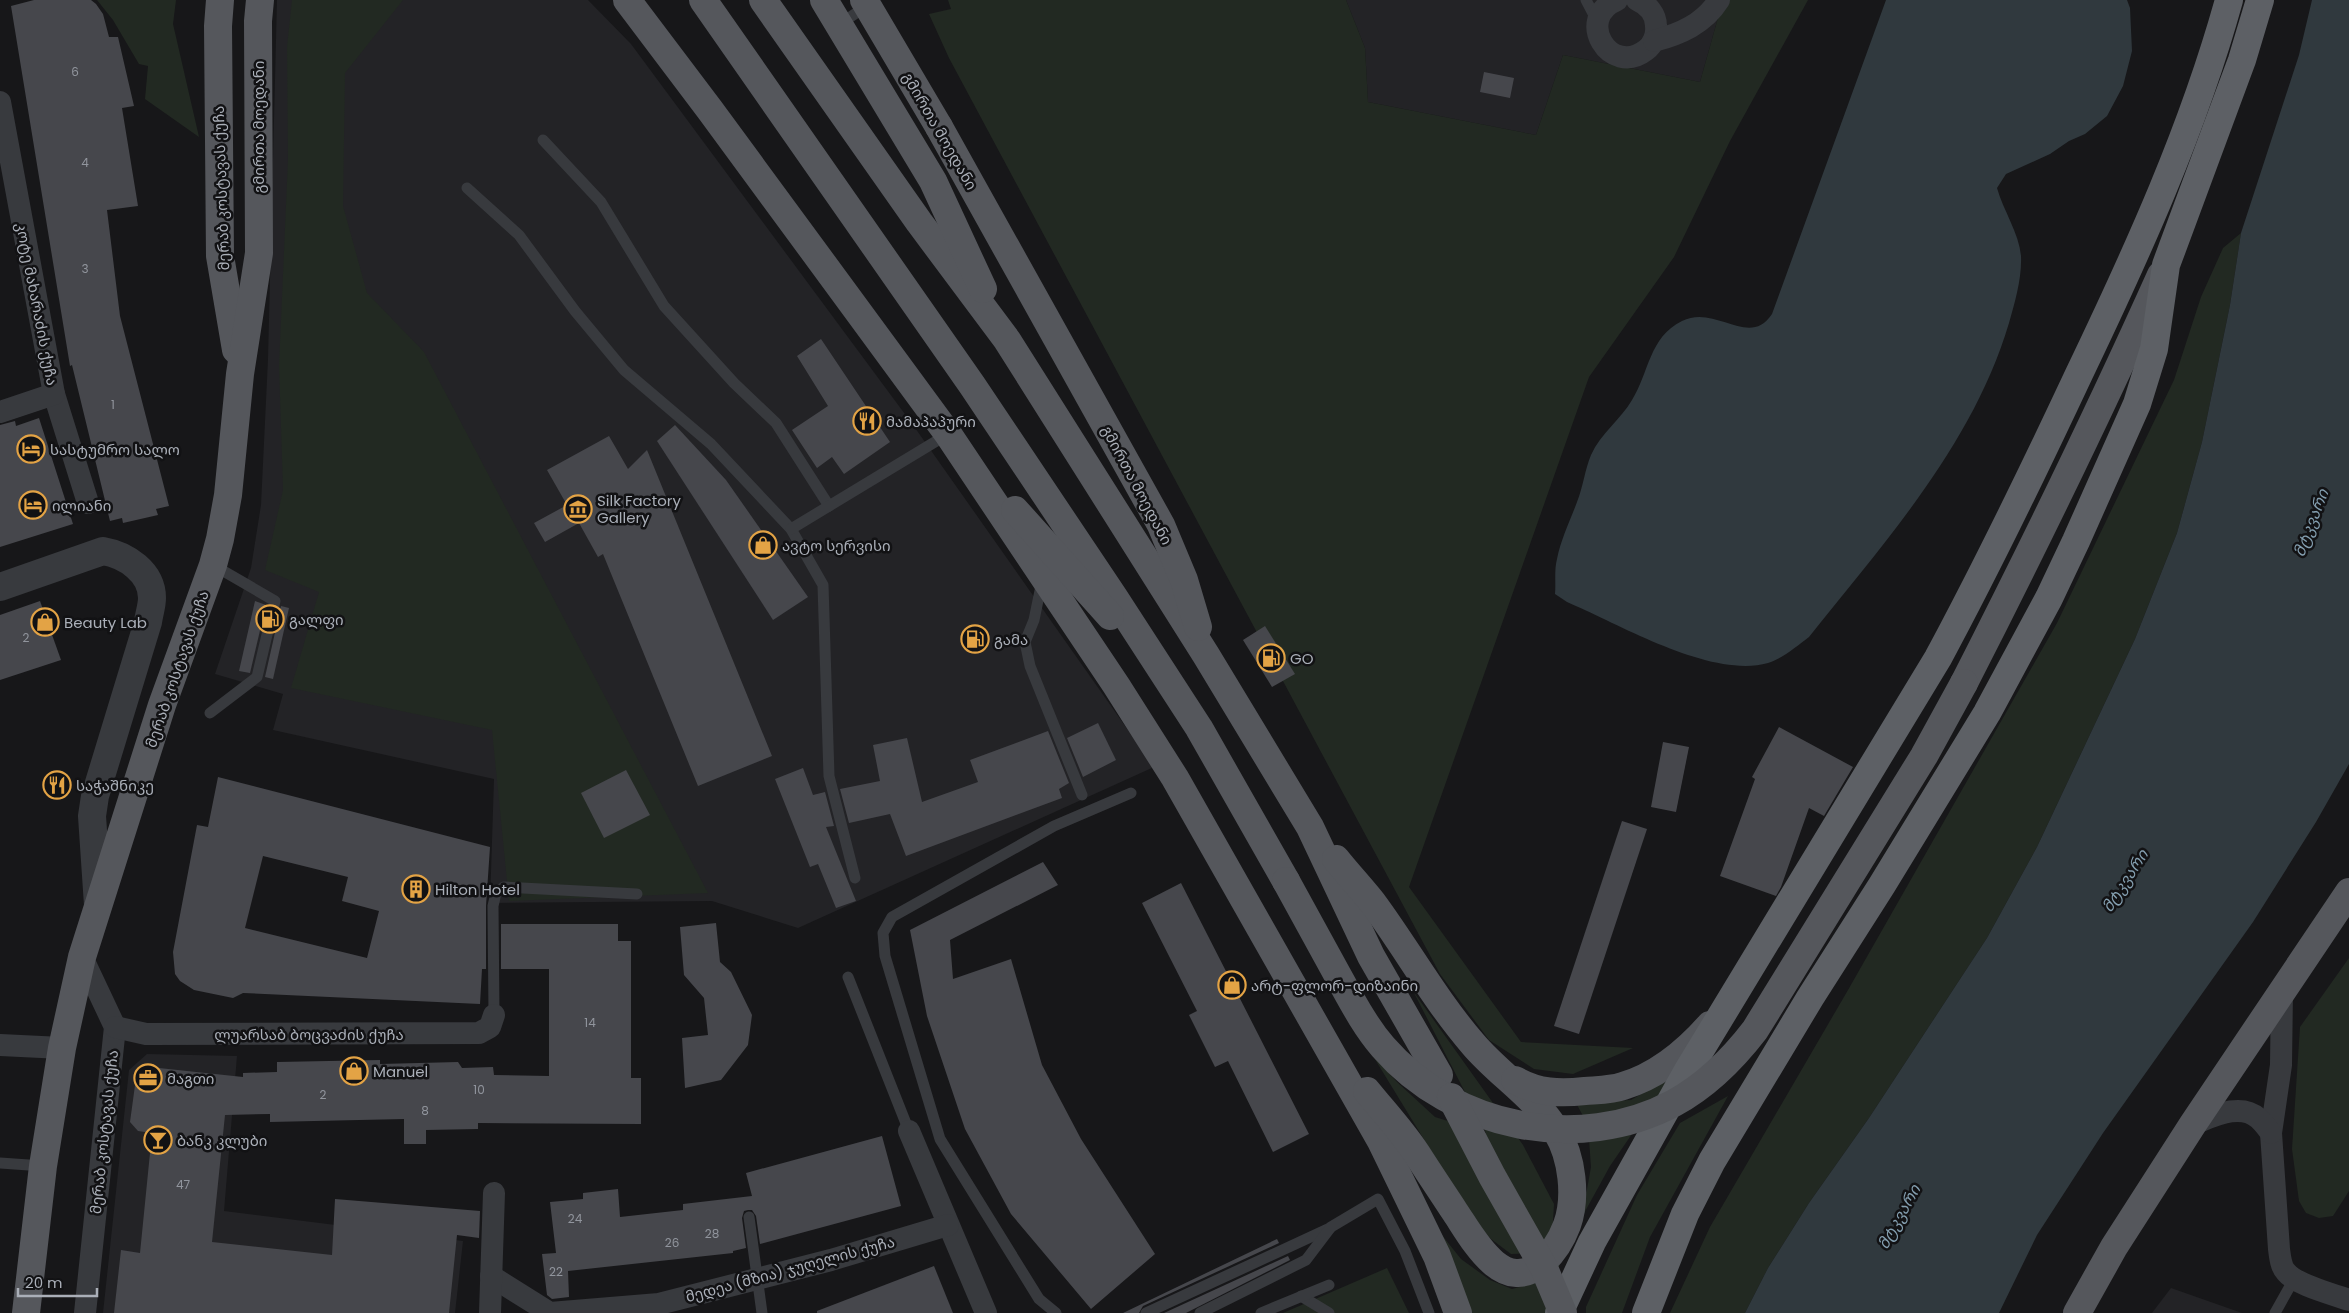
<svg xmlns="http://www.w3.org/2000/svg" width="2349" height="1313" font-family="Poppins,'Noto Sans Georgian',sans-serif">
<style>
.built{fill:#232326}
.green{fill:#222922}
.water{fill:#30393e}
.building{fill:#46474c;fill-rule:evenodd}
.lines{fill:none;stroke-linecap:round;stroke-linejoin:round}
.service{stroke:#383a3e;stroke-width:11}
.minor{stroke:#383a3e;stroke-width:22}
.tertiary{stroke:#383a3e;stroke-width:28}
.primary{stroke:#55575c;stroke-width:28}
.trunk{stroke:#5d6065;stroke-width:28}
.primary-bridge{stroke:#55575c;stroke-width:28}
.labels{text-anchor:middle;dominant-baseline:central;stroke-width:5;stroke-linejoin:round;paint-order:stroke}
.number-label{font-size:12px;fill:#91959d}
.street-label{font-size:15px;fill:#aaafb8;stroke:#121214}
.poi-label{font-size:15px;fill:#aaafb8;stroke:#121214;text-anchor:start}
.water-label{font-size:16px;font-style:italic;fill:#849fb0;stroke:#121214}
</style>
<rect width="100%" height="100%" fill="#171719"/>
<g class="built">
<path d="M277,0H588L631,44L913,425L1154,767L798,928L712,901L490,903L494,779L273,730L283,694L215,674L251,568L261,505L268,359Z"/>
<path d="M1346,0H1723L1700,82L1563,55L1536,135L1368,102L1365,48Z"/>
<path d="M147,1054L237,1056L224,1211L463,1241L455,1313H103L129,1070Z"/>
<path d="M2171,1288L2242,1313H2152Z"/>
</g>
<g class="green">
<path d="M97,0H176L173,24L199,137L145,99L148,66L139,64L113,20Z"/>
<path d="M292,0H403L345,73L343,206L367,293L424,352L708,893L509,901L492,730L291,688L319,592L265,570L283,490L279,366L288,159L287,47Z"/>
<path d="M948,0H1346L1365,48L1368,102L1536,135L1563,55L1700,82L1723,0H1808L1730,141L1674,257L1589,377L1409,887L1521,1042L1633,1048L1573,1074L1534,1069L1489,1040L1440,974L949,58L929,14L951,9Z"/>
<path d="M2241,233L2230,305L2202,442L2177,533L2135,639L2037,847L1987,938L1869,1118L1809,1203L1768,1268L1745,1313H1670L1710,1227L1848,990L2057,623L2174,380L2201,297L2223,248Z"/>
<path d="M2349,958V1191L2333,1216L2319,1218L2306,1213L2299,1201L2292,1149L2300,1027Z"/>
<path d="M1413,991L1523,1145L1554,1204L1552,1238L1537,1253L1511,1254L1491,1239L1472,1218L1373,1056L1397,1082L1435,1117L1486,1133Z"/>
<path d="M1671,1077L1610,1166L1582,1217L1591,1167L1588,1125L1576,1103L1631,1100Z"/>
<path d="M1728,1096L1650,1237L1622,1313H1586V1307L1637,1195L1680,1123Z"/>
<path d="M1437,1229L1461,1259L1490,1280L1512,1289L1539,1282L1561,1260L1546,1313H1471Z"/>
<path d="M1387,1268L1409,1313H1283Z"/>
</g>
<g class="water">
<path d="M1886,0H2127L2130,8L2132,51L2123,86L2107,116L2085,134L2069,141L2050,154L2006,174L1997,188C2003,210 2019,233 2021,256C2022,278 2015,302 2009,323C1973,444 1887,539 1809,637C1797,646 1782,659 1768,663C1711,679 1619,624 1567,602L1555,594C1556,583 1554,570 1557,559C1561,539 1570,521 1577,502C1583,487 1585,469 1591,455C1601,433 1621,419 1632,400C1649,373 1649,337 1682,321C1716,304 1749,349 1772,314Z"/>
<path d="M2312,0H2349V764L2316,822L2253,922L2103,1133L2037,1235L1999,1313H1745L1768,1268L1809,1203L1869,1118L1987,938L2037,847L2135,639L2177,533L2202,442L2230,305L2241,233L2299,55Z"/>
</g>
<g class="building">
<path d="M34,0H91L96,4L103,14L109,37H118L134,106L122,108L138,206L107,210L120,316L169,506L156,509L158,515L123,523L122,518L110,521L72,365L70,366L11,6Z"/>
<path d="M1484,72L1514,78L1510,98L1480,92Z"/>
<path d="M821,339L890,442L844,474L832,457L817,468L792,430L828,406L797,356Z"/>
<path d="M39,418L73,524L0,547V425L15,421L16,426Z"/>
<path d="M675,425L726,480L808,597L773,620L657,441Z"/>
<path d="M609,436L628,469L647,450L772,756L698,786L603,554L598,557L579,523L545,542L534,523L567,505L547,470Z"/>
<path d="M40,601L61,660L0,680V615Z"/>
<path d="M255,601L266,605L250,673L239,671Z"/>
<path d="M281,606L289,608L273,679L265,677Z"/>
<path d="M1265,626L1295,674L1272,687L1243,640Z"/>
<path d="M1098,723L1116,760L1083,777L1067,738Z"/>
<path d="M1779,727L1853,767L1824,816L1809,808L1781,887L1776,896L1720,876L1755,779L1752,777Z"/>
<path d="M1048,731L1069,783L1059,789L1062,798L906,856L890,814L849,823L840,789L880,781L873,745L907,738L922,802L978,782L970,760Z"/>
<path d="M1663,742L1689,747L1676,812L1651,807Z"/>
<path d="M803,768L813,795L825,792L834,826L826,827L856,901L836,908L818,864L810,867L775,779Z"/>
<path d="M626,770L650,815L604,838L581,793Z"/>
<path d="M218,777L490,847L486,906V969H482L480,1004L243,993L233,998L194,990L180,981L175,974L173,952L197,825L208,827ZM263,856L348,877L342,901L379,911L367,958L245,928Z"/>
<path d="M1622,821L1647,829L1579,1034L1554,1026Z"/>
<path d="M1043,862L1058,885L950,940L953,979L1011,959L1042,1065L1081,1139L1155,1254L1091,1309L1011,1214L965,1129L927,1016L910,930Z"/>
<path d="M1181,883L1309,1134L1273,1152L1228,1061L1215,1067L1189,1015L1197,1011L1142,903Z"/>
<path d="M716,923L720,962L731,972L752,1015L748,1045L721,1080L685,1088L682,1038L708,1035L704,998L684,975L680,927Z"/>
<path d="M501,924H618V941H631V1078H641V1124L478,1123V1129L426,1130V1144H404V1119L270,1122V1114L225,1115L212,1242L332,1255L335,1199L480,1211L479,1238L457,1235L449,1313H114L121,1250L140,1253L152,1133L138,1131L130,1122L136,1078L144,1072L158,1075L159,1068L243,1077V1073L277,1072V1062L380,1060V1064L458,1062L462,1068L493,1067L494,1075L549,1076V969H501Z"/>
<path d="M882,1136L901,1206L760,1244L756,1216L752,1210H748L744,1211L742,1218L746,1248L733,1251V1253L568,1271L569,1297L552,1299L547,1295L542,1254L556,1253L550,1202L583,1199V1193L618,1189L620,1217L683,1210V1204L752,1196L746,1173Z"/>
<path d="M1277,1239L1279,1243L1143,1306L1139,1313H1123Z"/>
<path d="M1288,1256L1290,1260L1186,1313H1164Z"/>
<path d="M934,1266L953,1313H817V1311Z"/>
</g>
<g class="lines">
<g class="service">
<path d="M1586,0L1598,23"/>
<path d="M840,24L868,5"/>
<path d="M543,140L601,202L664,306L734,383L776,423L829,506"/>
<path d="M467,188L519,235L575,311L624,370L711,444L791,529L823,585L829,776L855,878"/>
<path d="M791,529L948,434"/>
<path d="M1042,581L1034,620L1025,642L1030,666L1082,795"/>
<path d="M210,713L257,677L275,601L213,565"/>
<path d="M848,977L909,1131"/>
<path d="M494,1015L493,906L496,893L504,887L637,894"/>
<path d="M0,1163L43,1166"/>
<path d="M749,1217L762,1313"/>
<path d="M1301,1296L1329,1313"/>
<path d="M1056,1313L1039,1299L940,1139L885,956L883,933L892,917L1054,826L1131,793"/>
<path d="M1146,1313L1330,1228"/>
<path d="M1200,1313L1306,1260L1331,1227L1378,1199L1405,1251L1429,1313"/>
<path d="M1261,1313L1329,1285"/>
<path d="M2275,1313L2294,1279"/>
</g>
<g class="minor">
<path d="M1617,0C1574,18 1610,78 1646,50C1653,45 1657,35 1656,26C1656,14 1648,5 1637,0"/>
<path d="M1654,41C1680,34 1704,24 1719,0"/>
<path d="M0,102L54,394L88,503"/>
<path d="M0,412L54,394"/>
<path d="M82,957L115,1027L85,1313"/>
<path d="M2282,991L2281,1065L2271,1133L2279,1249C2280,1257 2281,1267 2286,1272C2296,1285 2333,1294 2349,1300"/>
<path d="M115,1027L146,1034L479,1033L490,1027L494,1015"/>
<path d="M0,1045L62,1048"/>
<path d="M2193,1124C2212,1117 2240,1102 2258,1118C2263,1122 2267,1128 2271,1133"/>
<path d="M909,1131L986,1313"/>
<path d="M491,1276L550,1313L659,1304L831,1260L948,1225"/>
<path d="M490,1313L494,1193"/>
</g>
<path class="tertiary" d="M0,587L103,551C126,555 152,572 152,598C152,606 149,614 148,622L95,796L92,816L98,905"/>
<g class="primary">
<path d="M220,0L218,26L220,256L236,350"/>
<path d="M627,0L710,110L948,434L1116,685L1175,778L1381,1141L1437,1256L1458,1313"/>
<path d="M703,0L972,385L1114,597L1199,728L1286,881"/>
<path d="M763,0L919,222L1007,340L1206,655L1310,827L1371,956L1439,1075"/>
<path d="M824,0L933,181L983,289"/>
<path d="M939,127L1161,525L1184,580L1198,627"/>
<path d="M1015,510L1110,616"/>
<path d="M1964,683C2033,548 2099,413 2161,275"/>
<path d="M1336,859C1348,874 1361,888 1373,903C1407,949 1435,1000 1473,1044C1498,1074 1536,1097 1557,1132C1572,1157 1577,1197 1567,1225C1561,1241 1552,1255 1539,1265C1501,1294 1472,1237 1455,1212C1442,1192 1429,1173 1417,1154C1402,1131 1384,1112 1367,1091"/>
<path d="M1515,1080C1538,1093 1559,1094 1585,1091C1597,1090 1612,1090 1623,1086C1657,1076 1687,1051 1710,1025"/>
<path d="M26,1313L43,1166L62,1048L82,957L162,705L213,565L220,539L228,495L240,374L259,253L258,21L260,0"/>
<path d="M2077,1313L2114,1247L2193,1124L2349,892"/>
</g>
<g class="trunk">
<path d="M1559,1313L1592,1242L1687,1072L1938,658C1988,565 2034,470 2079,374C2137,253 2193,130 2229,0"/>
<path d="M1646,1313L1685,1214L1712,1161L1810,998L1882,885L1987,713L2049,598L2076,541L2137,404L2154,349L2166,265L2242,60L2260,0"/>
</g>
<g class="primary-bridge">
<path d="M864,0L939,127"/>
<path d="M1286,881C1303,912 1320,943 1337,974C1351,999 1364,1025 1383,1047C1453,1128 1579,1154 1674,1103C1707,1085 1732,1060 1755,1030L1924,756L1964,683"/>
<path d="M1451,1097L1492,1176L1544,1268L1563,1313"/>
</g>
</g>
<defs>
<g id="restaurant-ring" transform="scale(1.4375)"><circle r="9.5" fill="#121214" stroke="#e3a345" stroke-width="1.5"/><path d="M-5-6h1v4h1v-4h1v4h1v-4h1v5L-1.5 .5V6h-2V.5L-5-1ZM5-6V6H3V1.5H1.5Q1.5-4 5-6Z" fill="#e3a345"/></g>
<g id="hotel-ring" transform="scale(1.4375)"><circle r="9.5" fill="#121214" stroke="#e3a345" stroke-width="1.5"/><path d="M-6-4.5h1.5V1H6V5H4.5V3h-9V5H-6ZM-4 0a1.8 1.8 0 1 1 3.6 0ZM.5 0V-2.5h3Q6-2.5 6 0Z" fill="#e3a345"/></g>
<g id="museum-ring" transform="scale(1.4375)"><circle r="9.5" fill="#121214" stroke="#e3a345" stroke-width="1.5"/><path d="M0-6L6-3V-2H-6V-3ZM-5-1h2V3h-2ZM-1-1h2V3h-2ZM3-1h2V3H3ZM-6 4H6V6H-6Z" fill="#e3a345"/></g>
<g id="shop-ring" transform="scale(1.4375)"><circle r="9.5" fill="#121214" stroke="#e3a345" stroke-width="1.5"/><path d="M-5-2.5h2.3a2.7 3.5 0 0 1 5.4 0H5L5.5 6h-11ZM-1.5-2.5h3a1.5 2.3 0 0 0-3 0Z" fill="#e3a345"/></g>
<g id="fuel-ring" transform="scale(1.4375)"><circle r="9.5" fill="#121214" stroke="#e3a345" stroke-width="1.5"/><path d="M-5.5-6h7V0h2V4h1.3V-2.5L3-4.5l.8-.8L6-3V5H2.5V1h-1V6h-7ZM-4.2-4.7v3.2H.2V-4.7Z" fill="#e3a345"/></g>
<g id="building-ring" transform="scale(1.4375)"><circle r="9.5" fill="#121214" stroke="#e3a345" stroke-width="1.5"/><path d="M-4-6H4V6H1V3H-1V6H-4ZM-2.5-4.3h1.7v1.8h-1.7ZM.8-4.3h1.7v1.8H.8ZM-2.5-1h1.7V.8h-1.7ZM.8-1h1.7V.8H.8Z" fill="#e3a345"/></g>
<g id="office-ring" transform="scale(1.4375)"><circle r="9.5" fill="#121214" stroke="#e3a345" stroke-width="1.5"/><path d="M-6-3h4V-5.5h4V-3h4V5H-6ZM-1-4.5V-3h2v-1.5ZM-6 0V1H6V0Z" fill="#e3a345"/></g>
<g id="bar-ring" transform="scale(1.4375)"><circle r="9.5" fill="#121214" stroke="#e3a345" stroke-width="1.5"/><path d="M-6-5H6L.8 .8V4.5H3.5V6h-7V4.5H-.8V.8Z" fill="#e3a345"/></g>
</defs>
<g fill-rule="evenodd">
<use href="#restaurant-ring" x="867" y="421"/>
<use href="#hotel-ring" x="31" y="449"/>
<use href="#hotel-ring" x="33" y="505"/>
<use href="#museum-ring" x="578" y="509"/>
<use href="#shop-ring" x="763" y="545"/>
<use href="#fuel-ring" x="270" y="619"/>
<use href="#shop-ring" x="45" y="622"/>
<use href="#fuel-ring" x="975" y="639"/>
<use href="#fuel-ring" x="1271" y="658"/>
<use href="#restaurant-ring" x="57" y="785"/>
<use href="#building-ring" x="416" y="889"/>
<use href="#shop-ring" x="1232" y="985"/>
<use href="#shop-ring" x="354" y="1071"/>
<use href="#office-ring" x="148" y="1078"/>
<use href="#bar-ring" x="158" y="1140"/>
</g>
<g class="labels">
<g class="number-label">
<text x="75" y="71">6</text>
<text x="85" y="162">4</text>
<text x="85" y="268">3</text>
<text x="113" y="404">1</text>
<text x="26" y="637">2</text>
<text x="590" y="1022">14</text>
<text x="479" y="1089">10</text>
<text x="323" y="1094">2</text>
<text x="425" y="1110">8</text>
<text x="183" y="1184">47</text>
<text x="575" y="1218">24</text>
<text x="712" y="1233">28</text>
<text x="672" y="1242">26</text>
<text x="556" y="1271">22</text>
</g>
<g class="street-label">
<text transform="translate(258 127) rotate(-90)">გმირთა მოედანი</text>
<text transform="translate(940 131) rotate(60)">გმირთა მოედანი</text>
<text transform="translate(221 188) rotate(-92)">მერაბ კოსტავას ქუჩა</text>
<text transform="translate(37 304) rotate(79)">კოტე მახარაძის ქუჩა</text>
<text transform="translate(1137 485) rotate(62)">გმირთა მოედანი</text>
<text transform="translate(177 669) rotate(-71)">მერაბ კოსტავას ქუჩა</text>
<text x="309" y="1034">ლუარსაბ ბოცვაძის ქუჩა</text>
<text transform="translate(104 1132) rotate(-84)">მერაბ კოსტავას ქუჩა</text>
<text transform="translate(790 1269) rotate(-15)">მედეა (მზია) ჯუღელის ქუჩა</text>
</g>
<g class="poi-label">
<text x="886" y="421">მამაპაპური</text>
<text x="50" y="449">სასტუმრო სალო</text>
<text x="597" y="500">Silk Factory<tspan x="597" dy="17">Gallery</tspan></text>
<text x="52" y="505">ილიანი</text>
<text x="782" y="545">ავტო სერვისი</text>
<text x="289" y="619">გალფი</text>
<text x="64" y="622">Beauty Lab</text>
<text x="994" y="639">გამა</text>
<text x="1290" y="658">GO</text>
<text x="76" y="785">საჭაშნიკე</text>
<text x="435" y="889">Hilton Hotel</text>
<text x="1251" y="985">არტ-ფლორ-დიზაინი</text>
<text x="373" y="1071">Manuel</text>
<text x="167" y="1078">მაგთი</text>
<text x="177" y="1140">ბანკ კლუბი</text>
</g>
<g class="water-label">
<text transform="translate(2311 523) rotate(-69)">მტკვარი</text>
<text transform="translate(2125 881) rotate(-57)">მტკვარი</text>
<text transform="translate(1899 1217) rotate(-61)">მტკვარი</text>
</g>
</g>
<path d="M18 1288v8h79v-8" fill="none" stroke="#aaafb8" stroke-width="2.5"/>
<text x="25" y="1288" font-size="15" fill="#aaafb8" stroke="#121214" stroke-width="4" paint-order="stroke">20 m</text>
</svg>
